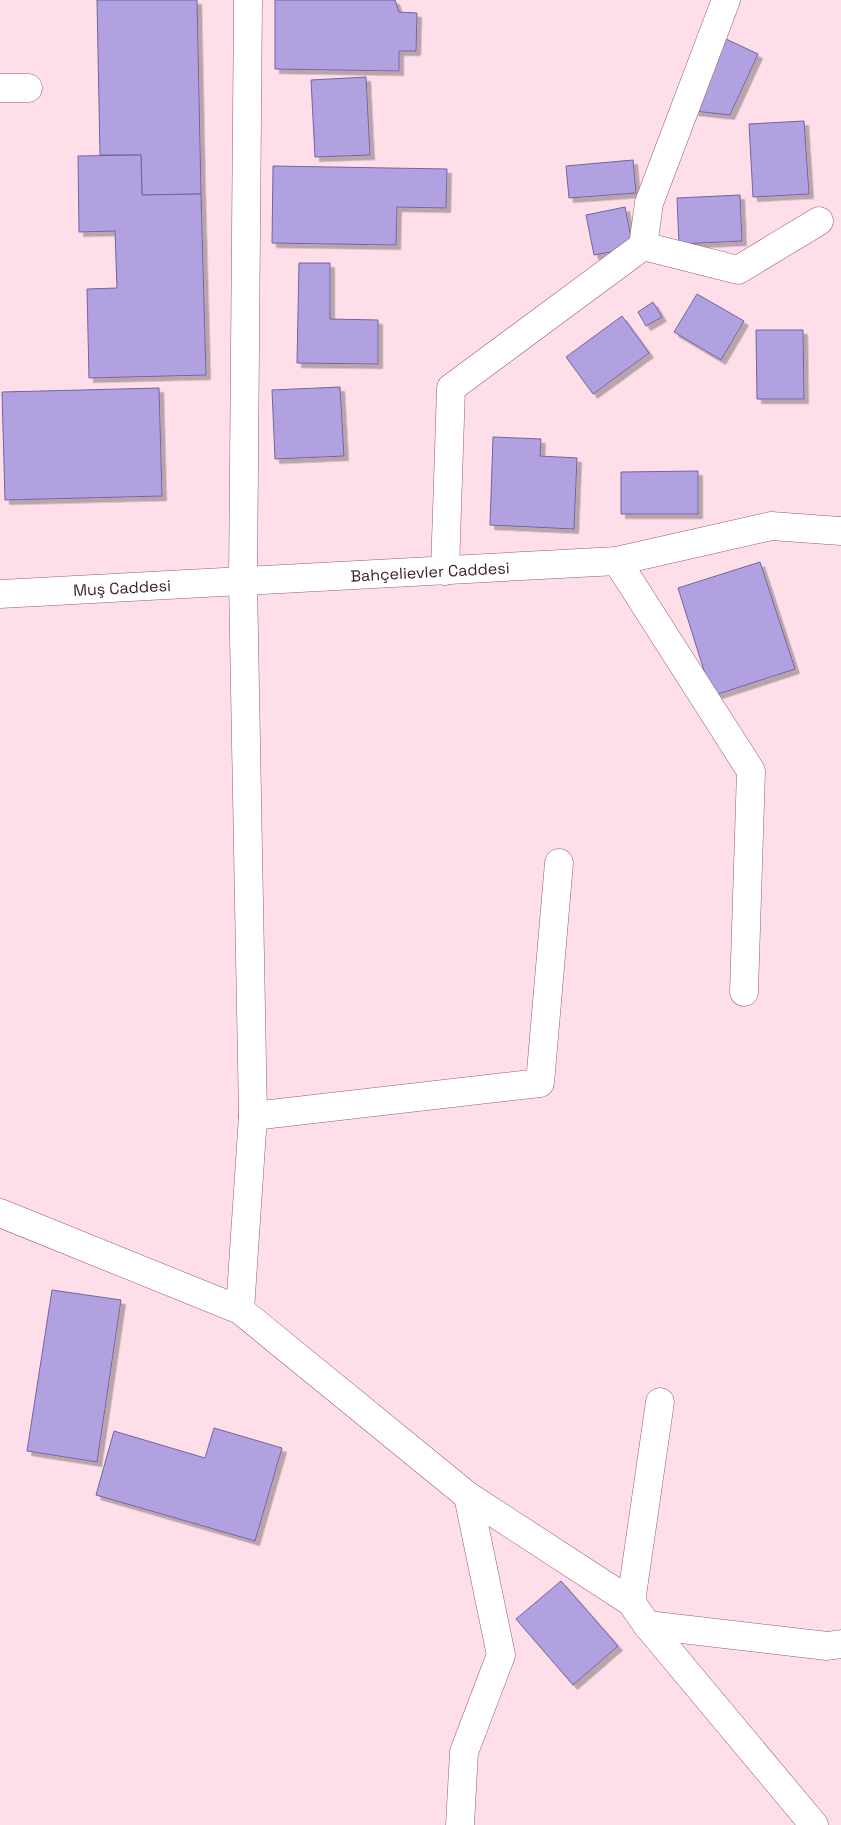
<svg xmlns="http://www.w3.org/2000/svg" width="841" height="1825" font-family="'Space Grotesk',sans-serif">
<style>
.building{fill:#b1a1e0;stroke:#73639e;filter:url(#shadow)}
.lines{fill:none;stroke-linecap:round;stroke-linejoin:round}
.street-casing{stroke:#9a5972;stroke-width:29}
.secondary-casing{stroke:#9a5972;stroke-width:29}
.street{stroke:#fff;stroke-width:28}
.secondary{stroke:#fff;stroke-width:28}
.labels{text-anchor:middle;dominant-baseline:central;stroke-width:4;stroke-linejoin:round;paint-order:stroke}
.street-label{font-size:16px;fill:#3a1f29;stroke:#fff}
</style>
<defs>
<filter id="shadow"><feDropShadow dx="4.5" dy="4.5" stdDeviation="0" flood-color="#0004"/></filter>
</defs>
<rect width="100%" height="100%" fill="#fedfe9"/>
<g class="building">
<path d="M97,0H197L201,194L142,195L141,155H100Z"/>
<path d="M275,0H395L399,12L417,13L416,51H399V71L275,69Z"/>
<path d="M726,39L758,54L730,115L694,111Z"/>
<path d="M366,77L370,155L315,157L311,80Z"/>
<path d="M804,121L809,194L753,197L749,124Z"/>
<path d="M141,155L142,195L201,194L206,375L89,378L87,289L117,288L115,231L79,232L78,156Z"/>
<path d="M633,160L636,193L569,198L566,166Z"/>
<path d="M273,166L447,169L446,208L397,207L396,245L272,243Z"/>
<path d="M740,195L742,241L679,244L677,198Z"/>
<path d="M625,207L633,248L594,255L586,215Z"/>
<path d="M299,263H330V319L378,320V364L297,363Z"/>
<path d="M697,294L744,321L721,360L674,332Z"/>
<path d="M653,302L662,317L646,326L638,312Z"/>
<path d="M622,316L649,353L593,394L566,357Z"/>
<path d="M756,330H803L804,399H757Z"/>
<path d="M340,387L344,456L275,459L272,390Z"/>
<path d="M159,388L162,496L5,500L2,392Z"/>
<path d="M493,437L541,439L540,456L577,458L574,529L490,525Z"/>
<path d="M698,471V514H621V472Z"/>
<path d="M760,562L795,669L712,696L678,588Z"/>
<path d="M52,1290L121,1300L97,1462L27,1451Z"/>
<path d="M214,1428L282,1448L255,1541L96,1495L114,1431L205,1458Z"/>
<path d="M561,1581L618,1646L573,1685L516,1619Z"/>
</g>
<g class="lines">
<g class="street-casing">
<g id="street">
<path d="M0,88H28"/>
<path d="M643,246L649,203L726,0"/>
<path d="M617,561L751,771L744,992"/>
<path d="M445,571L451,388L643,246L738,270L819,221"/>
<path d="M253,1116L540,1083L559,863"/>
<path d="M631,1602L660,1402"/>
<path d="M647,1625L827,1646L841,1644"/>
<path d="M460,1825L464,1752L501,1655L468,1496"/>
</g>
</g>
<g class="secondary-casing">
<g id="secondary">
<path d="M0,594L617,561L771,526L841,531"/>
<path d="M0,1213L240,1310L468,1496L631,1602L647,1625L814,1825"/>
<path d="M240,1310L253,1116L243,582L248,0"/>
</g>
</g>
<use href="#street" class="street"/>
<use href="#secondary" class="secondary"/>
</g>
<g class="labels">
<g class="street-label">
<text transform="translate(430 572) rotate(-3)">Bahçelievler Caddesi</text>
<text transform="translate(122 588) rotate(-3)">Muş Caddesi</text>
</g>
</g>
</svg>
